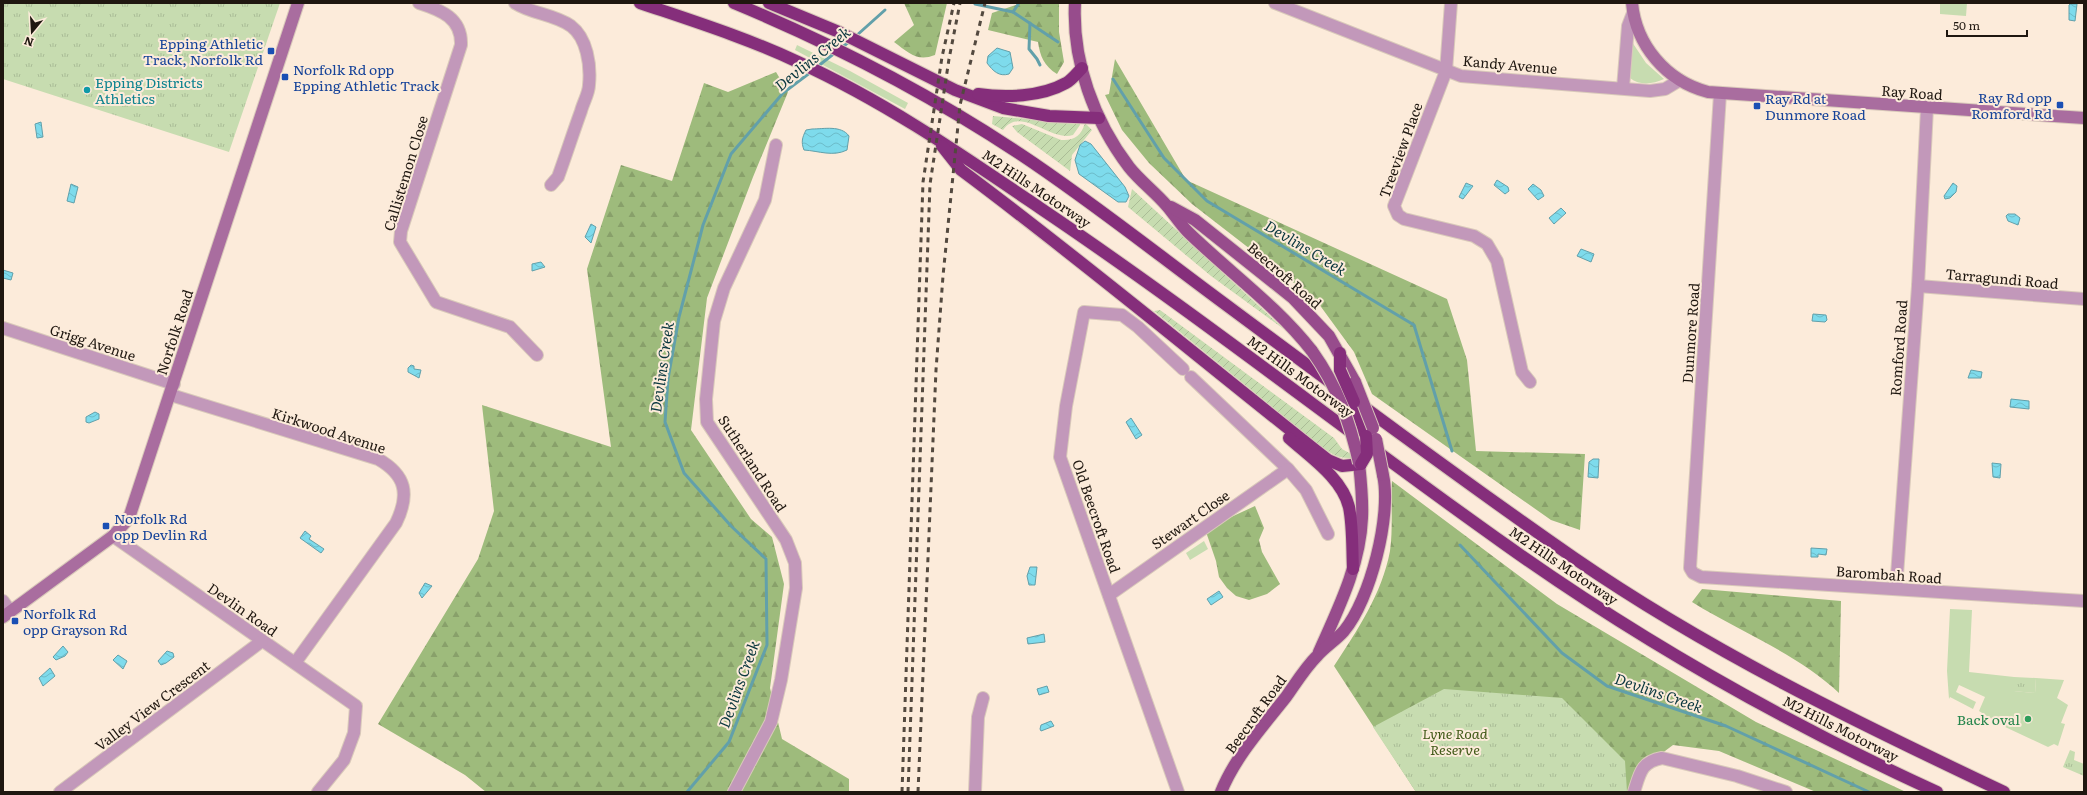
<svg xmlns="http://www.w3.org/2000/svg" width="2087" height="795" font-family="Literata,serif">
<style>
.grass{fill:#c7dcb0}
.forest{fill:url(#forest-firs)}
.park{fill:url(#park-tufts)}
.garden{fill:url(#garden-furrows)}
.water{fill:url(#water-waves);stroke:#62a0aa}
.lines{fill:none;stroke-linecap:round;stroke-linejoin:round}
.stream{stroke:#62a0aa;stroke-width:3}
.street-casing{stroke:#d9c9ba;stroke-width:14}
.secondary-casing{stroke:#d9c9ba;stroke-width:14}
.primary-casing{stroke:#d9c9ba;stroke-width:14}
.highway-casing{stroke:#d9c9ba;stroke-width:14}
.street{stroke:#c298ba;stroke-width:12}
.secondary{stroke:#a96d9f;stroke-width:12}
.primary{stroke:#974c8c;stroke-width:12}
.highway{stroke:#852e7b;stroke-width:12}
.rail{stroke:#53493f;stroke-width:3;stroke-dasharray:5 5;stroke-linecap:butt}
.primary-bridge-casing{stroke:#d9c9ba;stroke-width:14;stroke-linecap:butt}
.highway-bridge-casing{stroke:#d9c9ba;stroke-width:14;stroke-linecap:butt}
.primary-bridge{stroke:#974c8c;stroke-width:12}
.highway-bridge{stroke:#852e7b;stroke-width:12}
.transit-dot{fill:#1a4fb4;stroke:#fcebda;stroke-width:1.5}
.culture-dot{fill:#0f9aa8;stroke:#fcebda;stroke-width:1.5}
.leisure-dot{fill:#2e9e5b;stroke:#fcebda;stroke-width:1.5}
.labels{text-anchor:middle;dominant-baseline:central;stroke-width:4;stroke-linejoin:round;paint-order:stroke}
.transit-label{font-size:14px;fill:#164399;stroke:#fcebda;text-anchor:start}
.street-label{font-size:14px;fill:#1f1710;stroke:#fcebda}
.culture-label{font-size:14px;fill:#0d838f;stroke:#fcebda;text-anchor:start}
.leisure-label{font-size:14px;fill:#27864d;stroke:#fcebda;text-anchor:end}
.park-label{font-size:14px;font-style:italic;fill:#3f5816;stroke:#fcebda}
.water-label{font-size:15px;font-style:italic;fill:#09363e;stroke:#fcebda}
</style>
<defs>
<pattern id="forest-firs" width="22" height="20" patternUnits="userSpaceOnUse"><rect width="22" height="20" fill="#9ebb7c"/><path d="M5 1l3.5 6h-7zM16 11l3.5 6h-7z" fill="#88a06a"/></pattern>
<pattern id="park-tufts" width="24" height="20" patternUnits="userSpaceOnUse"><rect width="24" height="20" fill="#c7dcb0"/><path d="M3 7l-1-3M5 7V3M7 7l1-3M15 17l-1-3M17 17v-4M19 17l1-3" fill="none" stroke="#aabc96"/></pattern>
<pattern id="garden-furrows" width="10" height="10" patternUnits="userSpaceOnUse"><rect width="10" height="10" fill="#c7dcb0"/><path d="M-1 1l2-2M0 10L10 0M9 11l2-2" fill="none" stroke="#aabc96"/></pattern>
<pattern id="water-waves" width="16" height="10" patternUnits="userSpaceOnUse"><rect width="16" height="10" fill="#7edbec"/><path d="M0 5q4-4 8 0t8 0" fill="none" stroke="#6cbbc9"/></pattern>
</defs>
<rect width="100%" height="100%" fill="#fcebda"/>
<g class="grass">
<path d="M1940,3H1967L1966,16L1940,14Z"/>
<path d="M1632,42L1646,63L1664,79C1653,84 1640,86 1630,78Z"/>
<path d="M797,45L850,71L908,103L905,109L795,50Z"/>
<path d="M1204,541L1208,549L1190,560L1186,553Z"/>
<path d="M1950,609L1972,610L1969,672L2014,677V691L2035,693L2036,678L2064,680L2057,698L2068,705L2061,723L2065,724L2058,746L2054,744L2048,747L2003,726L1979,711L1985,697L1959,685L1956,692L1976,702L1973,709L1950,697L1949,699L1947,671Z"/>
</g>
<g class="forest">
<path d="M904,3H947L935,55C917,62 909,53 894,42L914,25Z"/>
<path d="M1022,3H1059V32L1064,62L1057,74C1044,66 1040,56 1038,42L988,30L992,13Z"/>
<path d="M1115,59L1186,180L1447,299L1467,360L1476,451L1585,454L1580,530L1551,520L1372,394L1354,352L1316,300L1192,204L1149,163L1122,130L1105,95L1109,94Z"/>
<path d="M776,72L788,92L753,177L707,298L691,430L751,519L772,537L784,584L770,688L782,739L849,779V792H486L465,775L378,724L478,559L494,511L482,405L611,447L587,269L621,165L672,181L704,83L728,92Z"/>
<path d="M1392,481L1557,604L1756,722L1906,792H1816L1719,751L1673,745L1649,763L1637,792H1416L1334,666C1357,631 1382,594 1390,551C1393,529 1391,504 1392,481Z"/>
<path d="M1255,506L1264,528L1259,540L1262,552L1280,584L1267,594L1249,600L1236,596L1227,588L1219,577L1216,561L1205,529Z"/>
<path d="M1702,589L1841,601L1839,693C1798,654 1740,632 1692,602Z"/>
</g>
<g class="park">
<path d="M3,3H280L229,152L3,79Z"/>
<path d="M2014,677L2036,678L2035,693L2013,691Z"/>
<path d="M1444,689L1562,698L1625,761L1627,792H1416L1373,727Z"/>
<path d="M2070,750L2075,752L2074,760L2084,764V776L2063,767Z"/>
</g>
<g class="garden">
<path d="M993,116L1080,124V125L1073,135C1050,142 1021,105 1003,130L992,124Z"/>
<path d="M1085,123L1092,130L1072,155L1070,171L1017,132L1012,126L1022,124L1061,140C1074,141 1081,136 1085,123Z"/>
<path d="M1132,189L1285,330L1211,276L1128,207Z"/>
<path d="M1160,310L1334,438L1342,449L1351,454V458C1337,459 1329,452 1319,445L1154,311Z"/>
</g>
<g class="water">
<path d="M2070,4H2077L2075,21L2069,20V5Z"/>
<path d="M997,48L1010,52L1013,68L1009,74C999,77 993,71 987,63L988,56Z"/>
<path d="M41,122L43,137L37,138L35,124Z"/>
<path d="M812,129C824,129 841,125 849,136L847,150C833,157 819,151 804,150C801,142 802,138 806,130Z"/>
<path d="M1085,141L1091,144L1125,187L1129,196L1126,202H1118L1079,174L1075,160L1080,145Z"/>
<path d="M1497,180L1508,187L1509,191L1505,194L1494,185Z"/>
<path d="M1466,183L1473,186L1463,199L1459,197Z"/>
<path d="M1953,183L1957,186L1956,192L1950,198L1945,199L1944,196Z"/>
<path d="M71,184L78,187L74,203L67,201Z"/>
<path d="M1533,184L1541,190L1544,196L1538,200L1528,189Z"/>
<path d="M1561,208L1566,213L1554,224L1549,218Z"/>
<path d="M2008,214H2015L2020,218L2018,225L2008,221L2006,216Z"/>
<path d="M591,224L596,227L591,243L585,237Z"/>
<path d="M1581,249L1594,254L1591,262L1577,256Z"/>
<path d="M541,262L545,267L532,271V264Z"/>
<path d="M3,270L13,273L11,280L3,278Z"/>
<path d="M1813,314L1826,315L1827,320L1825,322L1812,321Z"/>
<path d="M411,365L414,366V369L421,370L419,378L408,372V368Z"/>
<path d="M1971,370L1982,372L1981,378H1968Z"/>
<path d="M2011,399L2029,401V409L2010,407Z"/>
<path d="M95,412L99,414V419L89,423L86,422V417Z"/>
<path d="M1131,418L1142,435L1136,439L1126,422Z"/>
<path d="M1593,459H1599L1598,478L1588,477L1589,462Z"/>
<path d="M1992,463L2001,464L2000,478L1993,477Z"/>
<path d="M1177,529L1180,533L1162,545L1161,543Z"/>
<path d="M305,531L311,536L309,539L324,549L321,553L300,538Z"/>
<path d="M1811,548L1827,549L1826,555L1818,554V557H1811Z"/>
<path d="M1030,567H1037L1035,585H1029L1027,576Z"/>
<path d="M425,583L432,586L422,598L419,593Z"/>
<path d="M1219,591L1223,597L1211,605L1207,599Z"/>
<path d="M1044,634L1045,642L1028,644L1027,638Z"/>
<path d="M63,646L68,652L65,656L56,660L53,657Z"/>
<path d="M167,651L173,653L174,657L166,663L161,665L158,661Z"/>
<path d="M118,655L127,661L123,669L113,660Z"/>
<path d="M50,668L55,676L43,686L39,678Z"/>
<path d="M1047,686L1049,692L1039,695L1037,689Z"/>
<path d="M1051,721L1054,726L1041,731L1040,729L1041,725Z"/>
</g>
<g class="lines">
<g class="stream">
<path d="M975,4L1013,12L1058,42"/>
<path d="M1013,12L1019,3"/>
<path d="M1030,23L1029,49L1037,59L1040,65"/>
<path d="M856,36L885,10"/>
<path d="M840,49L850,41"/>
<path d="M817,67L836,52"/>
<path d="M1113,79L1164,158L1207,201L1414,325L1452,451"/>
<path d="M1460,545L1562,653L1607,686L1726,726L1869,792"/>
<path d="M687,792L729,742L767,645L766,559L731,526L684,473L665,422L668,379L679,317L703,225L731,154L783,93L811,72"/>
</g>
<g class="street-casing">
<g id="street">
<path d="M419,3C441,10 462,18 461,45L401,231L400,242L436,302L510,327L537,355"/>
<path d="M515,3C532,14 554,14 571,26C587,38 591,65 589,85C589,93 583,103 581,111C573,133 566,155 558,177L551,185"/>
<path d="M1275,3L1461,76L1650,91L1665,89L1680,80"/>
<path d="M1451,3L1446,71L1394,206L1398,215L1404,219L1474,236L1487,244L1497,261L1522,372L1530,382"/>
<path d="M1623,88L1628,26L1633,13"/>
<path d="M1720,94L1690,568L1693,573L1701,577L2084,601"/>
<path d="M1918,286L2084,299"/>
<path d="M3,328L174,384"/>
<path d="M1191,377L1288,469L1306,490L1328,534"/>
<path d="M171,395L378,459C406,475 410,494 396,523L295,663"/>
<path d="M113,536L356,706L354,733L344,760L318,792"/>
<path d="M1896,589L1918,286L1927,108"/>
<path d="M1109,595L1288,469"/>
<path d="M3,601L10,611"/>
<path d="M60,792L262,641"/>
<path d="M734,792L771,722L781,680L796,588L795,563L786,540L707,422L706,399L714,321L724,288L765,200L776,145"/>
<path d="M975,792L978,717L983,698"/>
<path d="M1178,792L1060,457L1066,406L1084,312L1122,315L1138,327L1183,369"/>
<path d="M1634,792C1640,773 1641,762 1662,758L1737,776L1786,792"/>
</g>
</g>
<g class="secondary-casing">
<g id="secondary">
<path d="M1632,3C1636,45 1666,81 1708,92L2084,118"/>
<path d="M3,617L113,536L129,518L298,3"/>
</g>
</g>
<g class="primary-casing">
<g id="primary">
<path d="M1075,3C1072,61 1094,121 1129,167C1140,181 1155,192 1167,206C1174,214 1180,224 1188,232C1229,272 1277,306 1312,351"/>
<path d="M1171,207L1195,220L1293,298L1329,336L1355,382"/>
<path d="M1319,652C1338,609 1360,566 1362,518C1363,500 1361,482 1359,463"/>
<path d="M1221,792C1235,757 1263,726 1286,697C1296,683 1305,668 1317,656C1325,647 1336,640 1344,631C1370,600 1392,515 1383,475"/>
</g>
</g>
<g class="highway-casing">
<g id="highway">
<path d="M640,3C693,21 747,38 798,62C884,101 962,155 1040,208C1199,315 1349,434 1506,545C1641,641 1786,723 1937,792"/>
<path d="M734,3C833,44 931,95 1020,154C1094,203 1162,258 1233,310C1346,394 1459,478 1574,558C1709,651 1856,722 2004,792"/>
<path d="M769,3L839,32L955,90L1003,108L1049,116L1099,118"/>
<path d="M978,94C1005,98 1041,97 1066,83C1072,80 1077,73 1082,68"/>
<path d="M942,146L961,170C1086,263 1206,364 1328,460L1342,466L1361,464"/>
<path d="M1340,370V353"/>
<path d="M1354,402L1366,436"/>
<path d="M1289,438C1310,457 1342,478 1349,507C1353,527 1352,549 1353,569"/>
</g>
</g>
<use href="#street" class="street"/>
<use href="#secondary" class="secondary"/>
<use href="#primary" class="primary"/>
<use href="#highway" class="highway"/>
<g class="rail">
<path d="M902,792L923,182L942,57L954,3"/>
<path d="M908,792L930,184L949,59L960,3"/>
<path d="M918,792L936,370L943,276L960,105L985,3"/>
</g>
<g class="primary-bridge-casing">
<g id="primary-bridge">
<path d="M1312,351C1337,386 1350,422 1359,463"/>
<path d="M1355,382L1373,428"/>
<path d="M1376,439L1383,475"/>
</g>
</g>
<g class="highway-bridge-casing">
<g id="highway-bridge">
<path d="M1340,370L1354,402"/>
<path d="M1361,464L1367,454L1366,436"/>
</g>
</g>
<use href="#primary-bridge" class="primary-bridge"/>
<use href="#highway-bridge" class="highway-bridge"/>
</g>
<g class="transit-dot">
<rect x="267" y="47" width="8" height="8" rx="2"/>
<rect x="281" y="73" width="8" height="8" rx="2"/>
<rect x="2056" y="101" width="8" height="8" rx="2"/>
<rect x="1753" y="102" width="8" height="8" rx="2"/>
<rect x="102" y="522" width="8" height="8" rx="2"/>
<rect x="11" y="617" width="8" height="8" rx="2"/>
</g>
<circle class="culture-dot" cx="87" cy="90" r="4"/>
<circle class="leisure-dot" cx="2028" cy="719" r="4"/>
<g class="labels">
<g class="transit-label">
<text x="263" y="43" text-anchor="end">Epping Athletic<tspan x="263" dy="16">Track, Norfolk Rd</tspan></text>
<text x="293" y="69">Norfolk Rd opp<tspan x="293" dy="16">Epping Athletic Track</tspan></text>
<text x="2052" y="97" text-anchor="end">Ray Rd opp<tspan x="2052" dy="16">Romford Rd</tspan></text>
<text x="1765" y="98">Ray Rd at<tspan x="1765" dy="16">Dunmore Road</tspan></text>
<text x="114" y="518">Norfolk Rd<tspan x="114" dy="16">opp Devlin Rd</tspan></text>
<text x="23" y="613">Norfolk Rd<tspan x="23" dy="16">opp Grayson Rd</tspan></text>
</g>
<g class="street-label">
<text transform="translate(1510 64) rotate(5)">Kandy Avenue</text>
<text transform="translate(1912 92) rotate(4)">Ray Road</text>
<text transform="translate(1400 150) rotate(-70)">Treeview Place</text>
<text transform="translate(405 173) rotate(-73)">Callistemon Close</text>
<text transform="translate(1037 188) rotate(34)">M2 Hills Motorway</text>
<text transform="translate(1285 275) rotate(41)">Beecroft Road</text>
<text transform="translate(2002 278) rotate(5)">Tarragundi Road</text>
<text transform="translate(174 332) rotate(-72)">Norfolk Road</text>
<text transform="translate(1690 333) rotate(-86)">Dunmore Road</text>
<text transform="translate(93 342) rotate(18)">Grigg Avenue</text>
<text transform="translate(1898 348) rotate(-86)">Romford Road</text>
<text transform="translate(1301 376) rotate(36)">M2 Hills Motorway</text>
<text transform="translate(329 430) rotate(18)">Kirkwood Avenue</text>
<text transform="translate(753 463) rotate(57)">Sutherland Road</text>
<text transform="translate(1097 516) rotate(71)">Old Beecroft Road</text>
<text transform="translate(1190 519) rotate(-35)">Stewart Close</text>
<text transform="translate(1564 565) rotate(34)">M2 Hills Motorway</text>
<text transform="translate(1889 574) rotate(4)">Barombah Road</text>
<text transform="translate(243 609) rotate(35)">Devlin Road</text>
<text transform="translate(152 705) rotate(-37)">Valley View Crescent</text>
<text transform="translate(1255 714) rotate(-54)">Beecroft Road</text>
<text transform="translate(1841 728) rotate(27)">M2 Hills Motorway</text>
</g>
<g class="culture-label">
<text x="95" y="82">Epping Districts<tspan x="95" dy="16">Athletics</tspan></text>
</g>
<g class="leisure-label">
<text x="2020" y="719">Back oval</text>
</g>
<g class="park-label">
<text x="1455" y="733">Lyne Road<tspan x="1455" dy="16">Reserve</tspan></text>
</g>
<g class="water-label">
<text transform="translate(812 58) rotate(-39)">Devlins Creek</text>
<text transform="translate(1306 247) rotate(31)">Devlins Creek</text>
<text transform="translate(661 367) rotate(-82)">Devlins Creek</text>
<text transform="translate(738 684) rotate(-70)">Devlins Creek</text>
<text transform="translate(1659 692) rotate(19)">Devlins Creek</text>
</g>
</g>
<rect width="2087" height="795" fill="none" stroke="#1f1710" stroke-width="8"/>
<g transform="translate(32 32) rotate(198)" stroke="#fcebda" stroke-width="3" paint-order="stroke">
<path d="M0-3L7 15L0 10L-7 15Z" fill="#1f1710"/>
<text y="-6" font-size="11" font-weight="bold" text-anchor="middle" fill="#1f1710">N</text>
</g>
<path d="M1947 30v6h80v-6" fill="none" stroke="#1f1710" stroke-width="2"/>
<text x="1953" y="30" font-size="12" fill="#1f1710" stroke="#fcebda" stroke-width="3" paint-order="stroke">50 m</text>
</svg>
